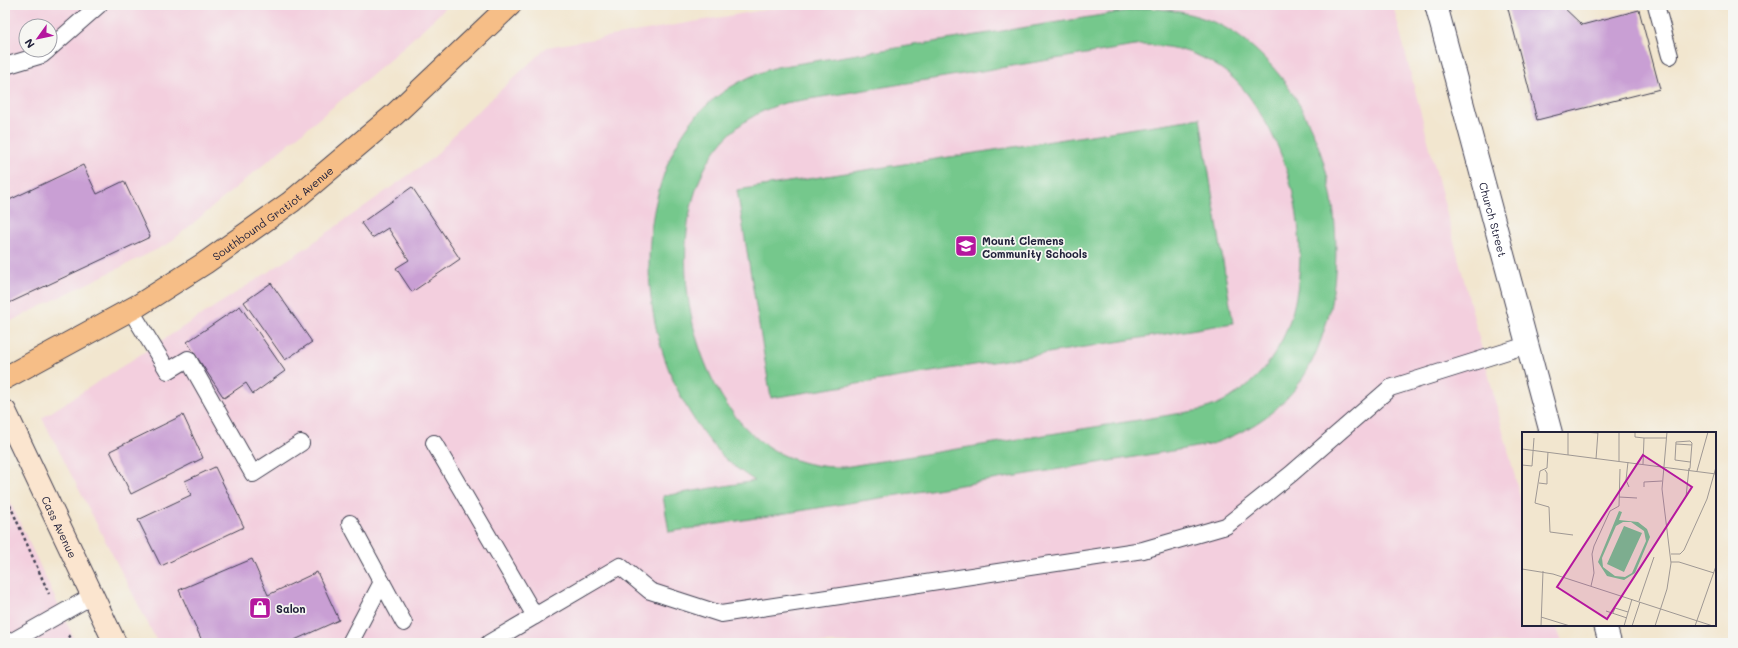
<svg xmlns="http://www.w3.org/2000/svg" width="1738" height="648" font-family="Mali,sans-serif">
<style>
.built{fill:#f3cfde;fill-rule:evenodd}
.green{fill:#74c88c;stroke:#4b7564;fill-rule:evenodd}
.building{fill:#c99fd4}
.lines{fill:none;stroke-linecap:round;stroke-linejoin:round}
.service-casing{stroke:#413f51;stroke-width:18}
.minor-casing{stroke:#413f51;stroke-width:24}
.secondary-casing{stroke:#413f51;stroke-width:24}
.primary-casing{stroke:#413f51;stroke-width:24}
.path{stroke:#413f51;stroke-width:2.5;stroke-dasharray:3 3;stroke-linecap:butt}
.service{stroke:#fff;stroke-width:16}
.minor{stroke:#fff;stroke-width:22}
.secondary{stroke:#fbe5cf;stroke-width:22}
.primary{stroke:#f6be87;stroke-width:22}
.labels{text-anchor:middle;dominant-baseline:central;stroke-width:3.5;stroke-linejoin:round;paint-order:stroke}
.street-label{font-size:11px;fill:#22223b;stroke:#f6f6f2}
.poi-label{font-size:11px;font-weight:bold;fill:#22223b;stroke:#f6f6f2;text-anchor:start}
.inset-road{fill:none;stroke:#9f9894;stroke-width:1}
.view{fill:#b5179e;fill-opacity:0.15;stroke:#b5179e;stroke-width:2}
.inset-edge{fill:none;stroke:#22223b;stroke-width:2}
</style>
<rect width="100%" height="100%" fill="#f6f6f2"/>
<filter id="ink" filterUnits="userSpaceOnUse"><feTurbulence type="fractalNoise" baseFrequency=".025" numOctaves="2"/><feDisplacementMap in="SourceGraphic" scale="8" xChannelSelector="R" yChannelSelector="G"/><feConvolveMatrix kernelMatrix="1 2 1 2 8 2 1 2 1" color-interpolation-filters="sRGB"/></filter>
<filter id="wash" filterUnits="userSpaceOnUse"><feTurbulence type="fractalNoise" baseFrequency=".012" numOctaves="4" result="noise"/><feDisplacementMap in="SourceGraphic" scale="16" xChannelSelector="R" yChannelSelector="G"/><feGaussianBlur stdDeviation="0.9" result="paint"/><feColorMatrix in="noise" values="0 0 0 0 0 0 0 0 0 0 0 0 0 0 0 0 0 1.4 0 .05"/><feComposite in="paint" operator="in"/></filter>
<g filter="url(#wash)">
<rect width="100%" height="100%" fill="#f2e6cf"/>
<g class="built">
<path d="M5,5H449L387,62L168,244L5,324ZM26,26H50V50H26Z"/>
<path d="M793,5H1393L1523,508V625H1556L1562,643H158L42,418L307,247L434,157L461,127L547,47Z"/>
<path d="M5,491L76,643H5Z"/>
</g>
<g class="green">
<path d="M1146,8C1182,10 1217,18 1245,41C1324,102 1351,223 1328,317C1320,346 1309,375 1288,397C1266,421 1239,435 1209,445L669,532L663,496L755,481C742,472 728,463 718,451C655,380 633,274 661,183C670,154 683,127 706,106C726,87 750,75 777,67ZM1141,45C1171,45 1198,52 1223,70C1239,81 1250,97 1260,113C1318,202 1324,373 1201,410L844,467C817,468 790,461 767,446C685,391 658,225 718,147C735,125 759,110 785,103Z"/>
<path d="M1200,118L1233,323L771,398L737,190Z"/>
</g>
<g id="blocks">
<g class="building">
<path d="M1507,5H1561L1582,25L1639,10L1660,89L1537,120Z"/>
<path d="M83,165L97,194L124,181L150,237L5,305V202Z"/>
<path d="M412,187L460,259L412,292L396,268L409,260L388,228L372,238L361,223Z"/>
<path d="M271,283L312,342L285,360L244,302Z"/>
<path d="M240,306L285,371L253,394L246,383L224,398L187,342Z"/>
<path d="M183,415L203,458L131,494L110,451Z"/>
<path d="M215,467L244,527L161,566L138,520L191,495L185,481Z"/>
<path d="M252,559L268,595L317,572L339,620L288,643H203L179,590Z"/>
</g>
</g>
</g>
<g filter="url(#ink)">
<use href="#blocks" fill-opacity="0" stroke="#413f51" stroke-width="1"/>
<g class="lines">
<g class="service-casing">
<g id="service">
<path d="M1656,5L1670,56"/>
<path d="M50,48L99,5"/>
<path d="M5,66L42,55L48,50"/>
<path d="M130,309L168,371L188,359L253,474L301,443"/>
<path d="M434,443L535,616"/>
<path d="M350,523L404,623"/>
<path d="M9,643L92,596"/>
<path d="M350,643L382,582"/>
<path d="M489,643L620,566L650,591L721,614L1143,550L1226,526L1291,474L1390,388L1527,345"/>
</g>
</g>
<g class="minor-casing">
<g id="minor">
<path id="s1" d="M1436,5L1551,433"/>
<path d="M1605,625L1610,643"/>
</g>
</g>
<g class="secondary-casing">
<g id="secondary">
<path id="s2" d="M5,411L115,643"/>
</g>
</g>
<g class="primary-casing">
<g id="primary">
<path id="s3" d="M5,378L139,305L205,263L291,202L395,114L510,5"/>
</g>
</g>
<g class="path">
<path d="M5,494L49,594"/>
<path d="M69,635L73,643"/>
</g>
<use href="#service" class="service"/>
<use href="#minor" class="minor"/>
<use href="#secondary" class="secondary"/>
<use href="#primary" class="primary"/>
</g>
</g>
<defs>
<g id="school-square" transform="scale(1.15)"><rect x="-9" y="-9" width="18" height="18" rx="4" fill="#b5179e" stroke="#f6f6f2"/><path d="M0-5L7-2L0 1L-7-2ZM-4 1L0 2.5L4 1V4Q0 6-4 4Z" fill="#fff"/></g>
<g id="shop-square" transform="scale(1.15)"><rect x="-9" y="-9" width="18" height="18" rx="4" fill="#b5179e" stroke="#f6f6f2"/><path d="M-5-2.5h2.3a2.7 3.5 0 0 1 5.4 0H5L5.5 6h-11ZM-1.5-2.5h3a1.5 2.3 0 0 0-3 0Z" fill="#fff"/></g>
</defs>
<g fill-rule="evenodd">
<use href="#school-square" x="966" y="246"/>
<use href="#shop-square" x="260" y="608"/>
</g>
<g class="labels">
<g class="street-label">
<text stroke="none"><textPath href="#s3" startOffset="315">Southbound Gratiot Avenue</textPath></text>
<text stroke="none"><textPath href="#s1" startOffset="222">Church Street</textPath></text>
<text stroke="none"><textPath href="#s2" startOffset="128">Cass Avenue</textPath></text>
</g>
<g class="poi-label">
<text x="982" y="240">Mount Clemens<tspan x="982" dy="13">Community Schools</tspan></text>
<text x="276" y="608">Salon</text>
</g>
</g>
<g transform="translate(1522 432)">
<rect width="194" height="194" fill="#f2e6cf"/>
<path d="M97,79L100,80L97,88L116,90L125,97L128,105L113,141L102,148L85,144L76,130ZM109,90L122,99L124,109L110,141L103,145L93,144L81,135L80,126L94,94L101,90ZM102,94L120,101L102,140L85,132Z" fill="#74c88c" fill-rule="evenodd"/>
<path class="inset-road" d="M46,0V23M61,0L76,1M113,0V5L122,6L121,32M122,6H144M154,12L170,13M0,17L194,42M26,20L25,36L18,39L13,71L27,75L28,100L51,103M74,27L76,0M97,29V0M106,30L104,48L107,55M0,33L10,34L12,6M167,38L168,36L170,11L168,9L154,10L153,28L168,30M175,39L186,0M17,51L25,52V41L23,38M122,55V50L140,49M97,65L115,66M164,65L167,36M149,122H158L162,118L185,67L194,35M149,130H157L192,141M0,137L31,142L191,194M69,154L72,141L70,122L72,114L88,79L97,74L98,37M117,169L132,125M84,179L105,186M91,181L93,176L106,180M19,185L48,194M19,194L21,139M102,194L110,167M110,194L118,170M133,194L145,157L149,131L140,57L145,0M173,194L194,134"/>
<path class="view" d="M121,23L170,55L85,187L35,155Z"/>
<rect width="194" height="194" class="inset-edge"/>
</g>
<rect width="1738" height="648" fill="none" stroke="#f6f6f2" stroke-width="20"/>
<g transform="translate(38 38) rotate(237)"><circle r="19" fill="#f6f6f2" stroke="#a1a1a9"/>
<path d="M0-3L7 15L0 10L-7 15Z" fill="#b5179e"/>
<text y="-6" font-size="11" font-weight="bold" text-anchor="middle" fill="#22223b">N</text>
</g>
</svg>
